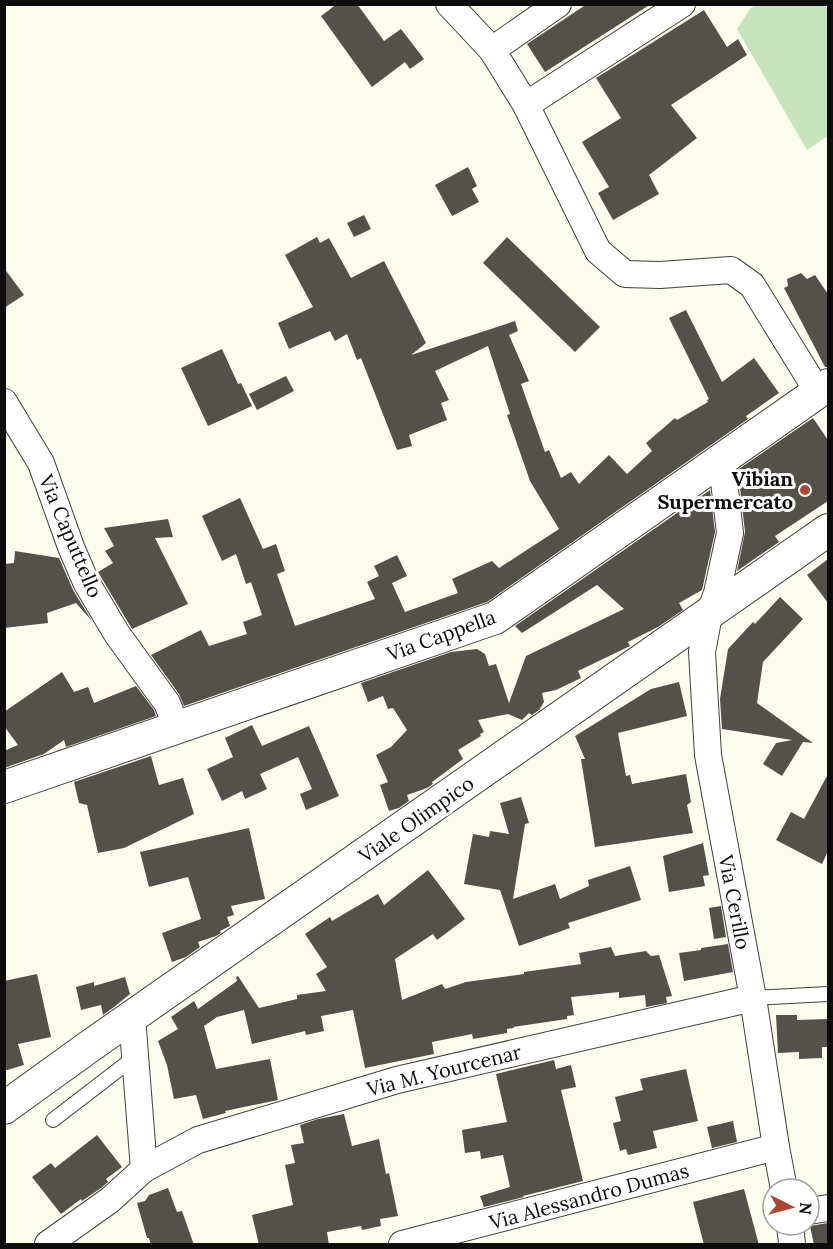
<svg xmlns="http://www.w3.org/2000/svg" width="833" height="1249" font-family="Lora,serif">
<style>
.green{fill:#c8e4bc}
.building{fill:#54504a}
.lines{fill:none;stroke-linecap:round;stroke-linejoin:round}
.service-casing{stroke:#404040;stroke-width:16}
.minor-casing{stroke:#404040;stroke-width:28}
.tertiary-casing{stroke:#404040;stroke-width:34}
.service{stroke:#fff;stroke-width:14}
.minor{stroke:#fff;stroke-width:26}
.tertiary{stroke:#fff;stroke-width:32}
.poi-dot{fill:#ad4734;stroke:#fff;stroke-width:2}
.labels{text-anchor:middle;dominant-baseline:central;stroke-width:6;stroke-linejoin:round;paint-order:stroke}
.poi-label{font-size:20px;font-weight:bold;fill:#0d0d0d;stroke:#fff;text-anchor:end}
.street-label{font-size:20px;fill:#0d0d0d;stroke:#fff}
</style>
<rect width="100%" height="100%" fill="#fdfdee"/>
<path class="green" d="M757,4L828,5V136L807,150L737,29L750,9Z"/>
<g class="building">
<path d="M337,4H357L384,41L401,29L424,59L410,69L405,62L372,87L321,16Z"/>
<path d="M587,4H651L545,72L527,44Z"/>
<path d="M704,10L727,47L738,39L747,55L671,105L697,138L649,175L659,194L613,220L598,193L609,187L582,142L621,118L596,78Z"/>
<path d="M468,167L477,186L472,189L479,202L452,216L435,185Z"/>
<path d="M364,215L371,229L354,237L347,223Z"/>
<path d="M317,237L320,243L329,238L351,278L384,261L426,343L411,355L515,321L518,331L509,335L529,381L521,384L545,452L549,450L561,478L571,472L579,484L609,455L627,474L652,451L646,443L675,418L677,420L708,402L707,400L709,399L669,318L686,310L722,382L754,358L779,393L746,416L748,419L487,602L184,706L179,694L151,655L201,630L209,646L247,634L243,622L262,615L251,582L246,584L236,554L222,561L202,516L240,498L263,549L276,544L285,571L277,574L295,626L375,599L367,582L379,576L374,566L397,555L407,576L392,583L405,612L458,593L452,579L492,561L499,568L559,529L530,481L507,415L510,414L488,346L435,371L449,400L441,403L447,420L409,435L412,446L397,450L361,358L357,360L347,334L335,341L330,331L289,349L278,323L313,307L285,255Z"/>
<path d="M507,237L600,327L575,352L483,263Z"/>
<path d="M4,268L24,295L4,308Z"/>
<path d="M801,273L807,279L815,275L828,294V367H825L784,288L788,286L787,279Z"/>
<path d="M222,349L238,384L241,383L252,406L208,426L181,368Z"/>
<path d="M286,376L294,391L257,410L249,394Z"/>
<path d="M813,418L828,440V501L775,536L779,542L737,571L745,532L739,479L736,471Z"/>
<path d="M710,490L715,532L702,590L679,603L683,610L658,627L628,642L630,646L578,671L581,678L556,690L542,693L544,702L539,710L532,715L529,713L522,720L508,714L478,720L484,732L480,734L481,736L458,750L463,759L432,782L433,784L427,788L407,795L409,801L399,808L389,811L380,785L388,782L376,755L391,747L407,730L393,708L388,709L383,696L368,702L361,683L451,652L477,649L485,654L489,666L496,664L509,703L526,656L624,609L597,585L522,633L515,626Z"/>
<path d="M168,519L173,537L155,538L188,604L132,629L98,572L113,563L105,551L114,546L104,528Z"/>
<path d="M15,551L59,558L73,590L92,621L76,603L47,613L48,623L4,628V564L14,563Z"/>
<path d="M828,559V603L807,575Z"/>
<path d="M780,597L803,619L763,662L757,703L813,743L803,742L782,776L763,764L776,743L792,740L722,729L720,699L728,649L753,622L755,624Z"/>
<path d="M62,672L74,692L88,687L94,703L136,686L154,710L156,716L66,747L64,740L44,754L4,768V751L18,745L4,726V712Z"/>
<path d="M679,682L687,716L618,733L626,776L630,775L632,784L686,774L691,802L687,805L693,833L595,847L581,759H585L575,736L651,689Z"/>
<path d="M252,725L262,746L309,726L339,796L306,810L300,794L312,789L298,757L260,774L267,789L245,799L242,791L222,801L207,769L233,757L225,738Z"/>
<path d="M151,756L159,785L183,778L194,814L124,848L98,853L87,805L79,803L74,782Z"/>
<path d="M828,774V851L822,864L776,840L791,812L804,819Z"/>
<path d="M521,797L529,823L525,824L513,899L555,884L560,899L589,886L588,880L630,866L641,900L568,923L570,928L519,946L500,890L464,884L473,834L489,837L490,831L509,834L500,803Z"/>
<path d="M249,828L265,899L231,906L234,915L227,917L230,926L220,931L221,933L216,936L198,942L200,947L186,957L172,962L162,933L201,919L188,877L149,887L140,852Z"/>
<path d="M703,843L709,875L703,876L705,886L669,892L663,856Z"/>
<path d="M428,870L465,919L437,940L433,934L395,959L402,1000L442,984L445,989L466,982L524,974V972L581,964L579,953L611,947L615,956L646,951L651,956L659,955L672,996L666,997L667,1003L646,1007L645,995L619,998V992L571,997L574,1015L567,1016V1019L513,1027L514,1028L507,1029V1033L473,1039L472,1034L432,1042L434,1054L365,1068L353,1010L321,1016L324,1031L306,1035L305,1031L252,1044L244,1010L217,1017L204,1026L216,1069L270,1059L278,1100L225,1111L226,1113L203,1119L196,1095L174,1099L167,1065L158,1041L178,1029L171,1017L194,1001L198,1009L237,981L236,977L238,976L259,1008L297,999V995L326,991L316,974L327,967L305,934L330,917L332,921L378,894L384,905Z"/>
<path d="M721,906L726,937L714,939L709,908Z"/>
<path d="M728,944L733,972L684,981L679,953L701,950V948Z"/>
<path d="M37,974L51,1037L18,1044L24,1065L4,1071V981Z"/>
<path d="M125,977L130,994L114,1007L103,1015L101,1005L81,1010L76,987L94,982V986Z"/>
<path d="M776,1015H797V1020L828,1019V1047H822V1058L799,1059V1052L778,1053Z"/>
<path d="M554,1060L556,1069L571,1065L576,1087L561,1090L583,1181L523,1196L524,1197L484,1207L480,1196L510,1187L503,1155L481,1159L480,1151L465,1153L462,1130L507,1122L496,1074Z"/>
<path d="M686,1069L698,1121L653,1131L657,1148L628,1155L626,1149L620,1151L613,1123L621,1121L615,1097L643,1090L640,1079Z"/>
<path d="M344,1114L352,1146L379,1139L386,1174L389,1173L398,1216L380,1219L381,1226L362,1230L361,1226L327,1232L329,1245H259L252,1215L293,1205L285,1165L295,1163L291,1145L304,1143L300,1125L318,1119Z"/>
<path d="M733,1121L737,1142L712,1148L707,1127Z"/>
<path d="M97,1135L122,1167L106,1179L108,1182L101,1188L82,1201L81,1199L61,1214L32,1177L51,1163L55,1168Z"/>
<path d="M168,1188L177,1212L182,1211L194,1245H151L149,1238H147L137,1203L145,1201L149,1195Z"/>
<path d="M744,1189L759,1245H704L693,1202Z"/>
<path d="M828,1223V1245H814L810,1226Z"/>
</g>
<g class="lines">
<g class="service-casing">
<g id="service">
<path d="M753,998L828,994"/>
<path d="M53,1120L135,1057"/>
</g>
</g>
<g class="minor-casing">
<g id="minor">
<path d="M449,4L492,50L526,105L598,251L625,274L660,275L731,270L752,285L818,392"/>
<path d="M492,50L558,4"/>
<path d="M526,105L682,4"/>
<path d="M4,402L41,463L71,547L86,582L117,634L167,703L177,728"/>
<path d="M714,464L724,481L730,533L717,593L709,615L702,652L708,755L753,998L776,1147L784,1189"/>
<path d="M132,1017L144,1169"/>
<path d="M809,1211L828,1208"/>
<path d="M790,1225L792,1244"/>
<path d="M48,1244L110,1200L144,1169L198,1140L397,1080L753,998"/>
<path d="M402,1244L776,1147"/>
</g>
</g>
<g class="tertiary-casing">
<g id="tertiary">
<path d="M4,787L495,618L828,385"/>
<path d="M4,1108L90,1046L828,530"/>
</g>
</g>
<use href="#service" class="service"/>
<use href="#minor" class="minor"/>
<use href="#tertiary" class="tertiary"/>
</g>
<circle class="poi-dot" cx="805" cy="490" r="6"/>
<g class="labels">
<g class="poi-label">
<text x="793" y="478">Vibian<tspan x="793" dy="23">Supermercato</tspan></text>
</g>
<g class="street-label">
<text transform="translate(71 536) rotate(67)">Via Caputtello</text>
<text transform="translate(441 635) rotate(-20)">Via Cappella</text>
<text transform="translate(416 819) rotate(-35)">Viale Olimpico</text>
<text transform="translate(735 902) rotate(79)">Via Cerillo</text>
<text transform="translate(444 1070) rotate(-14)">Via M. Yourcenar</text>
<text transform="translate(589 1196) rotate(-15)">Via Alessandro Dumas</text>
</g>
</g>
<rect width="833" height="1249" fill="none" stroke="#0d0d0d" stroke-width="12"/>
<g transform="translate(791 1207) rotate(96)"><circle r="28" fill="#ffffff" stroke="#9e9e9e" stroke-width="1.5"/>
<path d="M0-4.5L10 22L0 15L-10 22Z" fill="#ad4734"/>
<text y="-9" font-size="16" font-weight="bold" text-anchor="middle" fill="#0d0d0d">N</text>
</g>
</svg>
